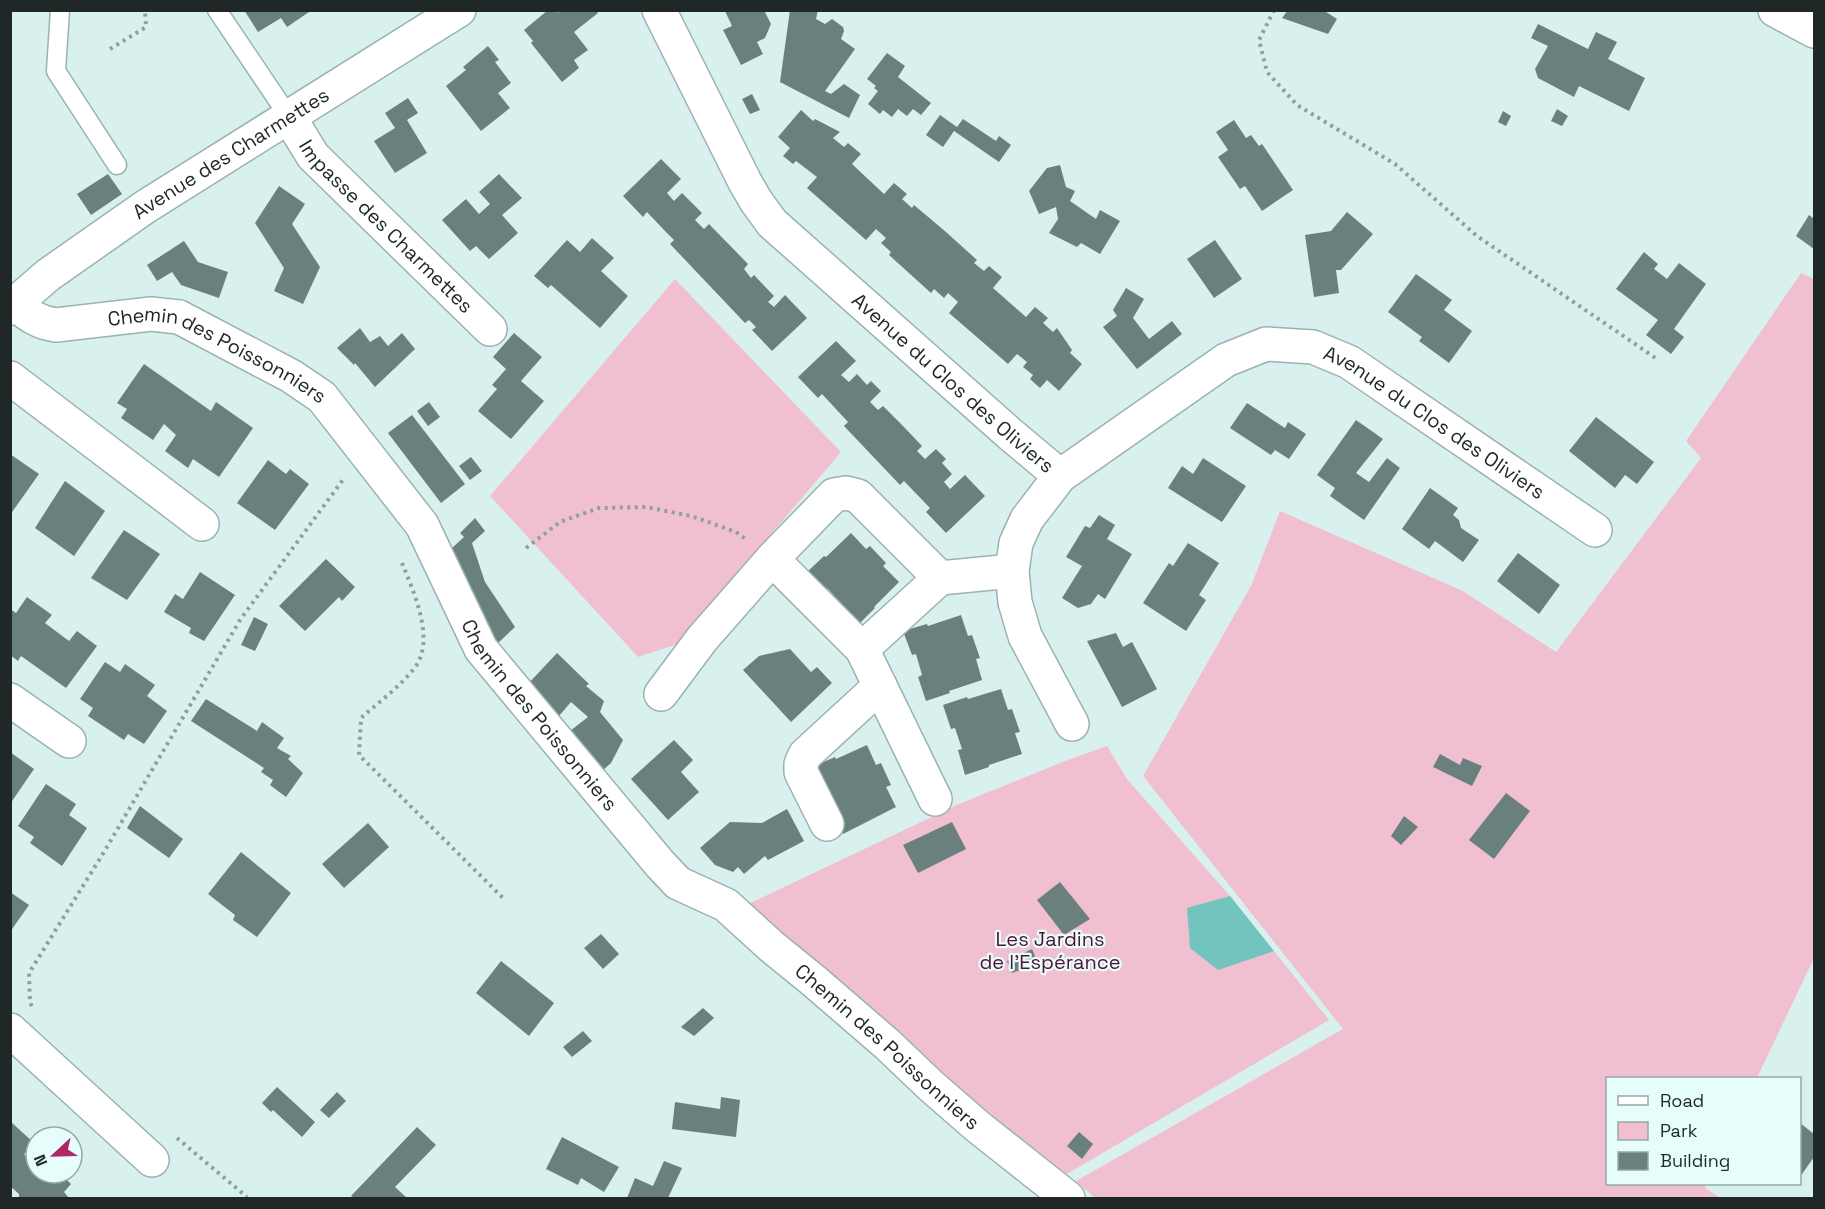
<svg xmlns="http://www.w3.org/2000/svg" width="1825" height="1209" font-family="'Space Grotesk',sans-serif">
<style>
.green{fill:#f1c0d0}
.water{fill:#73c3bf}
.building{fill:#6a807f}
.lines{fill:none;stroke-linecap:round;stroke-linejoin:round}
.service-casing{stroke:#9bb2b0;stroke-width:21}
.minor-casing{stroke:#9bb2b0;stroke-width:36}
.path{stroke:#8da09e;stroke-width:4;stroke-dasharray:3 4.5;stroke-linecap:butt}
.service{stroke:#fff;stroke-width:18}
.minor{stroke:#fff;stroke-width:33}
.labels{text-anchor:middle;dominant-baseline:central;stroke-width:4.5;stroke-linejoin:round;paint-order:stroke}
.street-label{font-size:20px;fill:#1f2827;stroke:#e5fefc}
.park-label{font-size:20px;fill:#580f32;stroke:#e5fefc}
</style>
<rect width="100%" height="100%" fill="#d8f1ef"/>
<g class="green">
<path d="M1801,273L1814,279V958L1757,1078H1608V1184H1706L1705,1188L1721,1198H1095L1076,1181L1343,1029L1143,776L1251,586L1280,511L1463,591L1556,652L1701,458L1686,441Z"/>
<path d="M675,279L841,452L678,644L638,657L490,496Z"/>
<path d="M1107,746L1127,779L1230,896L1329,1020L1055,1181L740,908L959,804L1065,761Z"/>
</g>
<path class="water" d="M1230,896L1274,951L1218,970L1190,948L1187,908Z"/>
<g class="building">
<path d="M244,10H312L287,27L281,18L258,32Z"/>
<path d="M548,10H557L558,13L561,10H596L598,13L574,32L588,50L574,60L579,68L562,82L531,43L533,41L524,30Z"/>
<path d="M726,10H764L771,24L765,38L757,42L763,54L741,65L723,30L732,26L725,11Z"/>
<path d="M790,10H818L816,19L825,24L832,19L843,27L844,31L841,39L855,49L825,91L831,94L844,84L860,95L849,118L780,82Z"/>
<path d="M1288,10H1323L1337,19L1328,34L1282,18Z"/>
<path d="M1538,24L1588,49L1596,32L1617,42L1608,59L1645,78L1629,111L1579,86L1574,97L1538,78L1535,69L1548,46L1531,38Z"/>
<path d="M488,46L499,60L495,62L511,83L498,93L510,108L481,131L446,86L466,70L463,67Z"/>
<path d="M887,53L905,66L898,77L931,103L921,115L913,109L907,116L898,109L892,117L883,110L880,114L868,104L878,91L874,88L876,86L867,79Z"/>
<path d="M752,94L760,110L750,114L742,99Z"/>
<path d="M408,98L418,113L407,120L427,153L395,173L374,141L395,128L385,113Z"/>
<path d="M1557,109L1568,116L1562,126L1551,121Z"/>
<path d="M801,110L813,121L815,119L840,132L833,138L844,147L848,143L861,154L852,164L884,194L894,183L907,194L902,199L912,208L914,205L946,232L977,260L974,263L984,271L989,266L1002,277L993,288L1026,317L1035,307L1048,318L1043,323L1053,332L1057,328L1072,350L1070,353L1082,364L1059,391L1047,380L1040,388L1030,379L1033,375L1023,367L1027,362L1017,354L1008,364L949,313L958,302L948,293L944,298L934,289L931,293L889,255L891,252L881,243L886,238L876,229L866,240L807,188L817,177L796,161L793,164L783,156L790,148L778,137Z"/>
<path d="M1503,111L1511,116L1506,126L1498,122Z"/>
<path d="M940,115L957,127L963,119L996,141L999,136L1011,145L999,162L954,131L943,147L926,135Z"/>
<path d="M1234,120L1246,138L1251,135L1259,146L1262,144L1293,190L1262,211L1245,186L1240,189L1218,157L1228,150L1216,132Z"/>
<path d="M661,159L681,179L667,193L674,201L682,193L702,213L695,220L704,229L709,224L748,264L744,269L751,278L754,275L774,296L768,302L774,307L785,295L807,318L772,351L752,330L756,327L749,320L745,323L670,244L674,240L664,230L647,212L643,217L623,196Z"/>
<path d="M1060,165L1066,187L1075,191L1070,201L1096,219L1100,210L1120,221L1100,254L1081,243L1077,247L1049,233L1058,219L1056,207L1039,214L1029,191L1047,168Z"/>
<path d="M108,174L122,194L91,215L77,194Z"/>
<path d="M499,174L522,198L502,215L518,233L489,259L476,246L470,251L442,220L466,199L479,214L490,204L479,192Z"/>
<path d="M279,186L305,204L292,224L320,267L303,304L274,291L284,268L255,223Z"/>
<path d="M1347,212L1373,234L1341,270H1336L1339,293L1314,297L1305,235L1331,231Z"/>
<path d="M1809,215L1814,219V249L1796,236Z"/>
<path d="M592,238L614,258L601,271L628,296L600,328L551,285L548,288L534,276L567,240L580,252Z"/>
<path d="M1215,240L1242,279L1214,298L1187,259Z"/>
<path d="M184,241L198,262L228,272L219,298L181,285L172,272L157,281L147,265Z"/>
<path d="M1644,252L1658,264L1654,269L1667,279L1679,263L1706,284L1674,329L1684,337L1671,354L1646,335L1658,320L1616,289Z"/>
<path d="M1416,274L1452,300L1444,310L1472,331L1449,363L1419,341L1422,337L1388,312Z"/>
<path d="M1126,288L1144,299L1133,318L1149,339L1172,321L1182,334L1137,369L1103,327L1117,316L1113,310Z"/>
<path d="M360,328L370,342L380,336L388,346L402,333L415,349L375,387L355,363L354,365L337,348Z"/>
<path d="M514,333L542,357L521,381L544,401L511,439L478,411L497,389L492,385L506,369L493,357Z"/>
<path d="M836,341L856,361L841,375L849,382L857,374L867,385L871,381L881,391L870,402L878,410L883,406L903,426L922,446L917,451L925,459L936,449L946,459L942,463L952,474L944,482L950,489L965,475L985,496L946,533L926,512L930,508L904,481L900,485L844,426L848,422L822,394L818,398L798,377Z"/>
<path d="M144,364L211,411L216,402L253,428L219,477L193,459L188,468L165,451L176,435L164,424L153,440L121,418L127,409L117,403Z"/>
<path d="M429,402L440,417L428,426L417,411Z"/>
<path d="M1247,403L1285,428L1288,422L1306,434L1289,459L1275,450L1271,455L1230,428Z"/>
<path d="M412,415L465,484L441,503L388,433Z"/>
<path d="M1596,417L1654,462L1637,484L1625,475L1615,488L1569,451Z"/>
<path d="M1356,420L1383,439L1356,473L1369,482L1387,458L1400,468L1364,520L1330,496L1335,488L1317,475Z"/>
<path d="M10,454L39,474L10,515Z"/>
<path d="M471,457L482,471L470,480L459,466Z"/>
<path d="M1203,458L1246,486L1222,522L1168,488L1182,466L1193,474Z"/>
<path d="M268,460L286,474L290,469L309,484L275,530L237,503Z"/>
<path d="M65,481L105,511L74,556L35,528Z"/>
<path d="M1430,488L1458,508L1453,515L1459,520L1461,528L1479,540L1463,562L1435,541L1429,549L1402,529Z"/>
<path d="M1099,515L1115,525L1107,539L1132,554L1105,599L1098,594L1091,604L1078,608L1062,598L1082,566L1066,557L1085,526L1090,528Z"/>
<path d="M475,518L485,531L472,543L485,582L515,627L497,644L481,625L486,621L466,594L452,548L464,537L460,533Z"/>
<path d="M124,530L160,554L127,600L91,578Z"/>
<path d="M851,533L866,549L870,546L886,563L883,566L899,582L874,607L875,608L857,626L839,607L842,604L827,588L824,591L806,573L824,556L826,557Z"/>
<path d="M1188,543L1219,563L1199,595L1206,600L1186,631L1143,603L1169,563L1173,566Z"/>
<path d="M1518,553L1560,585L1539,614L1497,581Z"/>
<path d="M326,559L355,587L342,601L339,597L305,631L279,606Z"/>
<path d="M200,572L235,595L204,641L189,633L191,628L164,612L175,594L183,599Z"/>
<path d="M27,597L52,615L45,623L69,641L77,631L97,646L66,688L21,656L18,661L10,655V609L16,613Z"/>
<path d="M961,615L968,636L972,635L980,658L976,659L982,680L949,691L950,693L926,701L918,677L922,675L916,654L912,655L903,631L927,624L928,626Z"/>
<path d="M254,617L268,624L255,651L241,645Z"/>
<path d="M1116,633L1123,647L1132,642L1157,689L1122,707L1087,641Z"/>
<path d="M790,649L811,672L817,667L832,683L791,722L743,670L759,656Z"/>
<path d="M557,653L589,684L586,686L604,701L600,712L623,740L611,763L602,771L570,731L588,717L571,702L559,716L528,684Z"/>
<path d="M105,662L120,672L125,664L155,685L147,696L167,711L144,744L128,734L124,740L88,716L93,708L80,699Z"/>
<path d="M1001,689L1008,710L1012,709L1020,732L1015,733L1022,754L989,765V767L965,775L958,750L962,749L955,728L951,729L943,705L967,697L968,699Z"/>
<path d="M206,699L257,731L262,722L284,738L277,748L291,756L288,759L303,773L286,797L270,785L273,780L261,772L264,768L191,721Z"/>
<path d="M674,740L693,760L681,772L699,792L668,820L631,779Z"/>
<path d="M867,745L876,765L881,763L891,785L886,787L896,807L843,834L812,767L835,757L836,759Z"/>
<path d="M10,752L34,769L10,804Z"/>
<path d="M1440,754L1460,765L1463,758L1482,766L1472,786L1433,767Z"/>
<path d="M46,784L76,804L69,815L87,828L62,866L30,843L34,837L18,826Z"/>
<path d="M1506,793L1530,811L1494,859L1469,840Z"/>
<path d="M140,806L183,839L169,858L127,828Z"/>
<path d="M787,809L804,841L768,860L765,856L744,874L738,867L733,872L715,865L700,848L730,822L762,823Z"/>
<path d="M1404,816L1418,827L1401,845L1391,836Z"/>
<path d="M952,822L966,849L918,873L903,845Z"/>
<path d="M368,823L389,847L344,888L322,864Z"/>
<path d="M241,852L291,893L257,937L233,920L235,915L208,894Z"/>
<path d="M1060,882L1090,919L1064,935L1037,900Z"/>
<path d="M10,892L29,905L10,932Z"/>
<path d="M601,934L619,954L603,969L584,948Z"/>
<path d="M1032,949L1038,963L1012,973L1007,961Z"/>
<path d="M501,961L554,1003L529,1036L476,993Z"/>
<path d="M703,1008L714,1018L694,1036L681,1027Z"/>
<path d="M583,1031L592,1041L572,1057L563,1047Z"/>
<path d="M277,1087L315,1122L302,1137L273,1110L271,1112L262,1103Z"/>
<path d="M337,1092L346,1101L329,1118L320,1110Z"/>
<path d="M721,1097L740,1100L736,1137L672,1129L675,1102L720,1109Z"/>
<path d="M10,1121L35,1144L24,1154L36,1166V1173H60L71,1184L64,1192L69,1198H19V1194L10,1186Z"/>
<path d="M1800,1123L1814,1134V1157L1800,1177Z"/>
<path d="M417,1127L436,1145L395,1187L407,1198H354L351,1196Z"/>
<path d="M1079,1132L1093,1144L1082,1159L1067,1146Z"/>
<path d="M562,1137L619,1167L604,1192L581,1178L578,1185L546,1169Z"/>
<path d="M664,1161L682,1168L668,1198H627L635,1178L653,1186Z"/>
</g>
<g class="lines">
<g class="service-casing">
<g id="service">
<path d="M60,10L56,71L117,165"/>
<path d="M217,10L289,117"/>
</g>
</g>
<g class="minor-casing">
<g id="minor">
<path id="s1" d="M659,10L745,182L756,201L772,223L1010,434L1060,476"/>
<path d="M1775,10L1814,31"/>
<path id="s2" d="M289,117L313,156L490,329"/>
<path id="s3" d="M15,304C28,315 39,323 56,325L151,314L179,317L291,376L322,397L422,525L481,649L660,864L678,883L726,905L771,946L814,981L887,1044L930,1085L977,1126L1068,1198"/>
<path id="s4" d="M10,308L48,275L145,207L459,10"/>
<path d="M10,378L202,524"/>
<path d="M772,559L834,495L846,493L858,496L940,578"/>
<path d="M661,694L702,639L772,559L862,649"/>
<path d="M10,700L69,741"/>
<path id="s5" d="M1072,724L1025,636L1015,602L1012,571L1016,543L1027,519L1060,476L1226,360L1266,344L1313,347L1349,362L1595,530"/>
<path d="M935,799L862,649L940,578L1012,571"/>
<path d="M827,824L801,772V764L805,755L880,686"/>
<path d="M10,1030L152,1160"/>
</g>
</g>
<g class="path">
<path d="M1274,10L1259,40L1267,72L1297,105L1395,164L1477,236L1657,359"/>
<path d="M110,49L146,27L145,10"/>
<path d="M526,548L560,522L599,508L646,507L691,516L736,532L747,540"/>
<path d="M402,563C414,593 437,642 413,670C398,688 378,703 361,718L359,755L503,898"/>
<path d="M32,1006L30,1003L29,973L104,852L240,620L345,477"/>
<path d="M177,1138L247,1197"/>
</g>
<use href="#service" class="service"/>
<use href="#minor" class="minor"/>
</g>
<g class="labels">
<g class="street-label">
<text stroke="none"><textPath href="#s4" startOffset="270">Avenue des Charmettes</textPath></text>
<text stroke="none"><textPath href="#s2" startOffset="147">Impasse des Charmettes</textPath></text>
<text stroke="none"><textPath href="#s3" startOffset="218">Chemin des Poissonniers</textPath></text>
<text stroke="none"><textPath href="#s1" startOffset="483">Avenue du Clos des Oliviers</textPath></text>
<text stroke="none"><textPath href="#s5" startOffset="711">Avenue du Clos des Oliviers</textPath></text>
<text stroke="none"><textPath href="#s3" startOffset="722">Chemin des Poissonniers</textPath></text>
<text stroke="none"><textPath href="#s3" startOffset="1208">Chemin des Poissonniers</textPath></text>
</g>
<g class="park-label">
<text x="1050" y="939">Les Jardins<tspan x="1050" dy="23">de l'Espérance</tspan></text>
</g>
</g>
<rect width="1825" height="1209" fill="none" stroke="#1f2827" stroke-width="24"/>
<rect x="1606" y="1077" width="195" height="108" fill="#e5fefc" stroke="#96a8a7" stroke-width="1.5"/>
<rect x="1618" y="1096" width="30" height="9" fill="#ffffff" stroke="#96a8a7" stroke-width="1.5"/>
<text x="1660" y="1107" font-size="18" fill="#1f2827">Road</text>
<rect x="1618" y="1122" width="30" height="18" fill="#f1c0d0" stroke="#96a8a7" stroke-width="1.5"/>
<text x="1660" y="1137" font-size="18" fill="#1f2827">Park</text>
<rect x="1618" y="1152" width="30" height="18" fill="#6a807f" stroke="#96a8a7" stroke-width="1.5"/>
<text x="1660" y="1167" font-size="18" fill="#1f2827">Building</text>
<g transform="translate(54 1155) rotate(248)"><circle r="28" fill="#e5fefc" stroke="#96a8a7" stroke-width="1.5"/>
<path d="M0-4.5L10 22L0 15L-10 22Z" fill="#af2669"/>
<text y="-9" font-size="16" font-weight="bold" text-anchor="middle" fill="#1f2827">N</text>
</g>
</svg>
